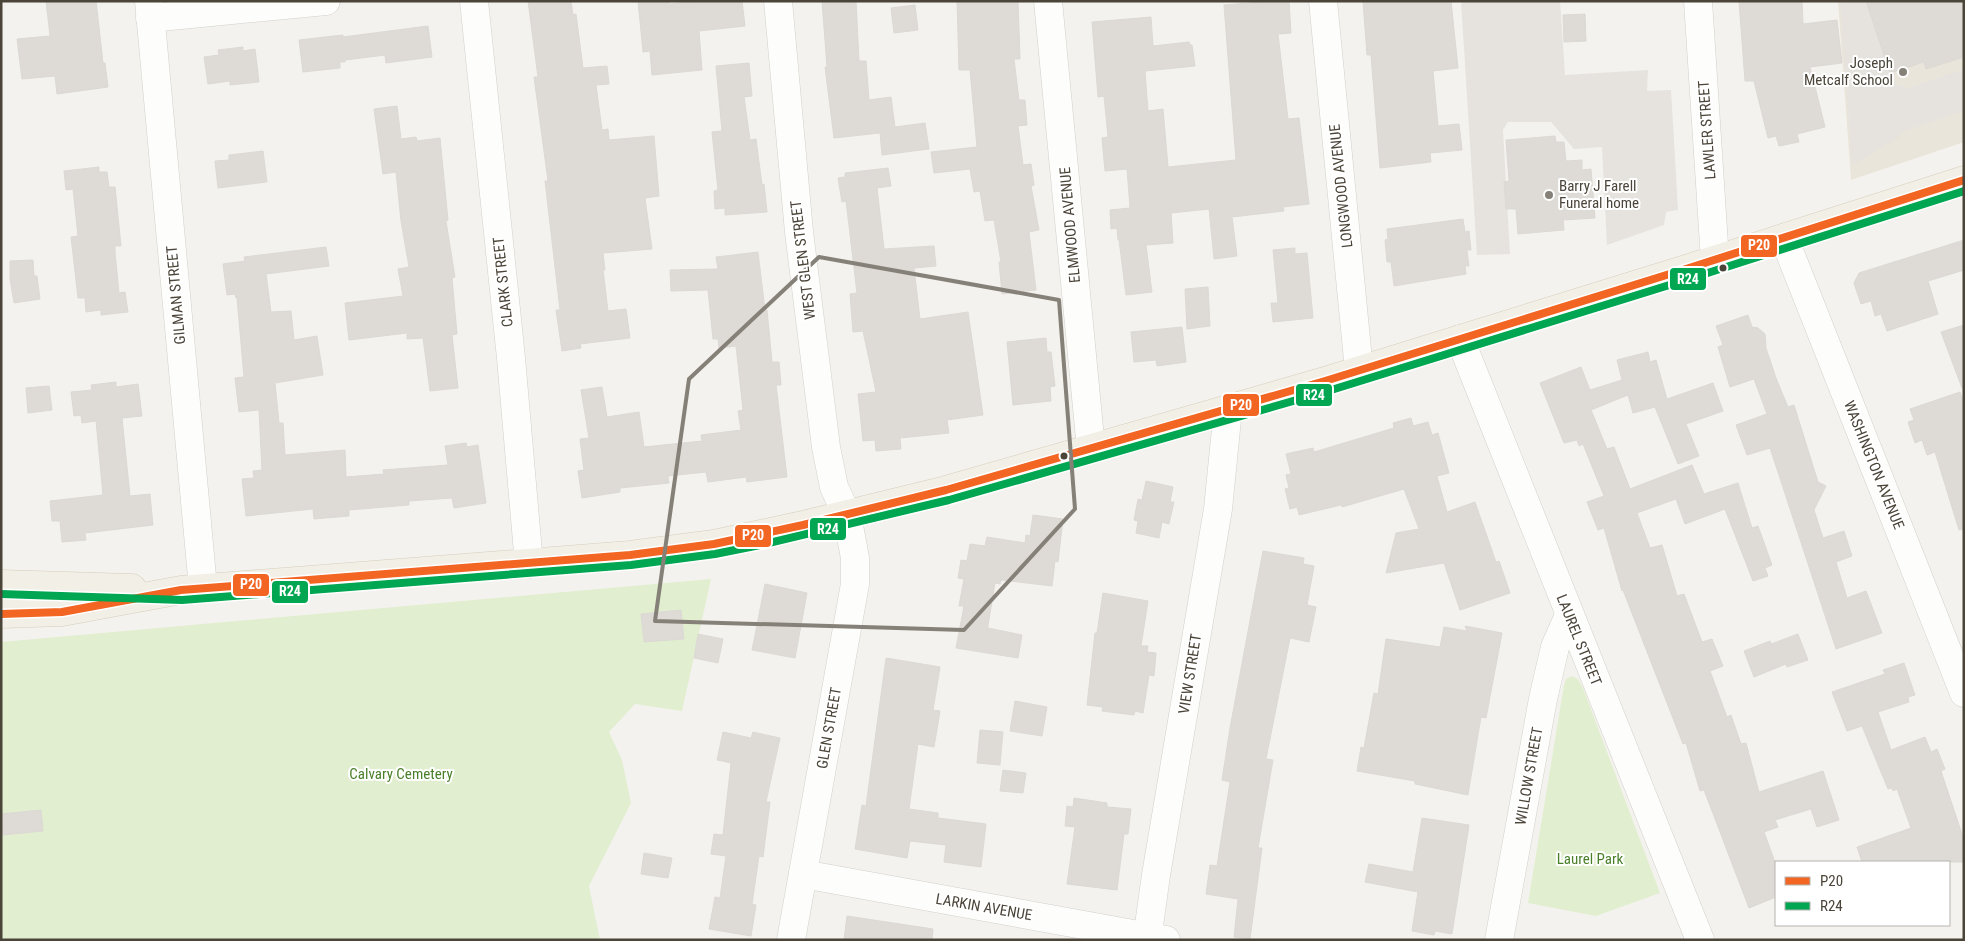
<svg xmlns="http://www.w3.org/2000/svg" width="1965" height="941" font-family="'Roboto Condensed',sans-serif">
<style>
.education{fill:#eae5da}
.green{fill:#e1eecf}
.parking{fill:#e6e3df}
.building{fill:#dedbd6;stroke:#dcd9d4}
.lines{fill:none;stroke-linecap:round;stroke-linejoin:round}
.minor-casing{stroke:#d2d0cb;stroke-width:29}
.major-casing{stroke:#d6cebb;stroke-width:29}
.minor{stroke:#fdfdfc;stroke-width:28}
.major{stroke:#f2efe6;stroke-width:28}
.bus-1-casing{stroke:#fff;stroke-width:11}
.bus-2-casing{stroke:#fff;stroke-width:11}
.bus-1{stroke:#f26522;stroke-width:8}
.bus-2{stroke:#00a651;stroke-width:8}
.marked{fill:none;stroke:#868178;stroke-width:4;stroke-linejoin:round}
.poi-dot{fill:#868178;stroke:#fff;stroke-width:2}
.bus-dot{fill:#4b4439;stroke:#fff;stroke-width:2}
.labels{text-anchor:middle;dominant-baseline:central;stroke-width:4;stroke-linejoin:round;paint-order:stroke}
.poi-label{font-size:15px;fill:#4b4439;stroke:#fff;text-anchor:end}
.street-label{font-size:15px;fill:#4b4439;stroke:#fff}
.park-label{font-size:15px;fill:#4a7f2a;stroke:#fff}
.line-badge{stroke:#fff;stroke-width:2}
.badge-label{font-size:14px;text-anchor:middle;font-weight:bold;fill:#fff}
</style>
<rect width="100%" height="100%" fill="#f4f2ee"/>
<path class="education" d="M1838,1H1964V142L1851,180Z"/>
<g class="green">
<path d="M711,579L682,711L635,704L609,732L622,760L631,803L589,886L600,940H1V642Z"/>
<path d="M1572,676L1578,679L1583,688L1660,893L1596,916L1528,903L1564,685L1566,679Z"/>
</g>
<g class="parking">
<path d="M1461,1H1560L1565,75L1648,70L1647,91L1671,90L1678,210L1666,212L1664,225L1607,245L1602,147L1574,149L1551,122H1508L1503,130L1510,254L1477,255Z"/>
<path d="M1840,1H1866L1890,73L1897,85L1909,88L1964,69V111L1905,131L1896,139L1852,165Z"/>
</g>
<g class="building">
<path d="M46,1H96L103,63H105L108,87L57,94L55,76L22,79L17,39L50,36Z"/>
<path d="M528,1H571L573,15L576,14L583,68L607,66L609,84L596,85L602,130L608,129L609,140L654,136L659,196L645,198L652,249L603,253L605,270H603L608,311L626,309L630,338L580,344L581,348L562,351L556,310H560L545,181H548L534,77H538Z"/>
<path d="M638,1H669V4L698,1H742L745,26L699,31L702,70L652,75L650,51L643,52Z"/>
<path d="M822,1H856L859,61H866L869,100L891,97L895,127L925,123L929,149L882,155L880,133L834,138L825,67H827Z"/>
<path d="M957,1H1018L1020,59H1014L1019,100H1025L1027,125L1018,126L1023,165L1031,164L1034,185L1031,186L1039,230L1029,232L1036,290L1002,294L999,262H1001L994,220L985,221L980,191L974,192L970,169L934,173L931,152L977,147L970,70H959Z"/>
<path d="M1275,1H1289L1291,33L1278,34L1288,119L1299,118L1309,204L1283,207L1284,211L1232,217L1237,256L1214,259L1209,209L1171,213L1173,243L1146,245L1152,292L1126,295L1119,240H1118L1117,228L1111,229L1110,210L1130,208L1127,169L1105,171L1102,138L1108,137L1104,96L1098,97L1092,22L1151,17L1153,46L1189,42L1190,45H1192L1195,66L1145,71L1148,111L1163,109L1168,167L1236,160L1224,5Z"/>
<path d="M1363,1H1451L1458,68L1433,71L1438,126L1459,124L1462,150L1430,153L1431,162L1380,168L1371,55H1367Z"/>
<path d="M1739,1H1802L1803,24L1837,20L1842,63L1810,67L1825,127L1797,134L1799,142L1779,146L1776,136L1768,138L1754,81H1745Z"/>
<path d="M1866,1H1964V57L1926,69L1924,62L1890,73Z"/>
<path d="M915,5L918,30L894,33L891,8Z"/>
<path d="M1585,14L1586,41L1564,42L1563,15Z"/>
<path d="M428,26L432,57L386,63L385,55L345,60V62H340V68L303,72L299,40L343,35V37Z"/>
<path d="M243,47V51L255,49L259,82L230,85V81L208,84L204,57L219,55L218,50Z"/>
<path d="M749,63L752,96L744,97L750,140L756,139L762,185L764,184L767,212L725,215V208L715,209L714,191L718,190L712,132L722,131L716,66Z"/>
<path d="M397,106L401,139L416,137L417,141L440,138L448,220L446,221L455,277L452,278L457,334L452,335L458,388L430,391L423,338L407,339V333L349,340L345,303L403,296L398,269L409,267L401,221L396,172L383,174L374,109Z"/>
<path d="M1555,136L1556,142H1564L1566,161L1582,160V170L1591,169L1595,218L1563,220L1564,230L1518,234L1516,209H1506L1504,182L1509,181L1506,140Z"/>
<path d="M263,151L267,182L218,188L215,161L229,160V155Z"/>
<path d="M99,167V172H107L109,187H115L121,246H115V252L119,293L125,292L128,312L101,315V310L86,312L85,298H78L71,237L78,236L73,189L66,190L64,171Z"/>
<path d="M888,168L891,186L877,188L884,249L934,246L936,266L914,268L920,319L968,312L983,415L947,420L949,433L900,438L901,449L876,451L875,440L863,441L858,394L876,392L863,331L853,332L850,294L857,293L846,201L842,202L838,178L845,177V173Z"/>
<path d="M1463,219L1465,232L1469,231L1471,250H1467L1469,266H1465L1466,274L1394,286L1391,262H1387L1385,240L1388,239L1387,229Z"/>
<path d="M1964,240V270L1928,281L1938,314L1887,331L1881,314L1875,316L1871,301L1861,304L1854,283L1859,273Z"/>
<path d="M326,247L329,266L266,274L271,312L291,311L294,340L317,336L323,375L275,383L279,423H283L285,455L345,450L346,477L384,474L383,470L448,465L445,446L466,443L467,447L478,445L486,503L454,508L452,498L409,501V505L349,510V516L314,519L313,509L246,516L242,479L254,478L253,471L262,470L259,410L239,412L235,378L244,377L237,298H236L235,294L227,295L223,264L245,261L244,257Z"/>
<path d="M1295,248V254L1307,253L1313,318L1273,322L1271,303H1278L1273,250Z"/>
<path d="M758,252L765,310H767L772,362H779L781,385H776L787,477L747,482L746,477L708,482L706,472L668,476L669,483L620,488V492L582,498L578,471L584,470L580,439L589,438L581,390L602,387L607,417L639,412L644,447L702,441L701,435L741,430L738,411L743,410L736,346L719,348L718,339H713L708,290L671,291L670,270L718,269L716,257Z"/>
<path d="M33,260L34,276H37L40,299L14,303L10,279V261Z"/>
<path d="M1208,287L1210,326L1187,329L1185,289Z"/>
<path d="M1748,315L1752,327L1758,328L1765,334L1766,348L1776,378L1788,407L1794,405L1818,482L1826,486L1814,510L1823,538L1844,531L1852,556L1836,562L1847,598L1866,591L1882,633L1836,649L1770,448L1747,455L1736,425L1767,414L1754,379L1730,387L1718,347L1723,345L1716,326Z"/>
<path d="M1964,325V388H1962L1941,332Z"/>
<path d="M1182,327L1186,362L1157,366L1156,360L1134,362L1131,332Z"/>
<path d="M1046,338L1047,352H1051L1055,386L1050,387L1051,401L1013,405L1007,342Z"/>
<path d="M1648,352L1650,362L1656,360L1667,399L1713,383L1723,411L1686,424L1699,456L1678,464L1655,407L1633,413L1628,395L1591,410L1607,449L1614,447L1630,489L1692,465L1704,494L1738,483L1752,528L1758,526L1772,565L1765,568L1768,576L1753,581L1725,509L1685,524L1676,499L1637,513L1650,548L1662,545L1677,596L1684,594L1702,642L1712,639L1723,666L1710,671L1727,717L1731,715L1741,744L1746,743L1759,792L1823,771L1839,820L1817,827L1811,809L1775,820L1778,827L1764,832L1776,865V897L1749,908L1704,790L1700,791L1686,743L1683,744L1623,590L1622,591L1604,528L1598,530L1587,502L1604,496L1583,444L1579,446L1577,440L1564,443L1540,383L1581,367L1590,390L1622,380L1617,360Z"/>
<path d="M116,382V387L138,384L142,416L122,418L130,496L150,494L153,525L85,533L86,540L62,542L60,521H52L50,501L103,495L96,421L82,423L81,415L74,416L71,392L92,390L91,385Z"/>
<path d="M49,386L52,410L28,413L26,388Z"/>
<path d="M1960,392L1964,403V529L1959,530L1935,452L1927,455L1922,440L1915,443L1908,422L1914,420L1910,409Z"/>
<path d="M1411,418L1413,426L1428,422L1432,435L1438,433L1449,473L1437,476L1447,512L1475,502L1496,562L1499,561L1510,593L1460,610L1444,563L1386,573L1396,533L1419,529L1404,489L1342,507L1341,505L1299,515L1297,507L1290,509L1285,489L1289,488L1286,475L1291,474L1286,454L1313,448L1314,452L1394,428L1393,423Z"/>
<path d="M1146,481L1173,487L1170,502H1174L1169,524L1162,522L1159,538L1136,533L1138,521L1134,520L1138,499L1142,500Z"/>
<path d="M1033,515L1063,519L1058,562L1055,561L1052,586L1001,580L1000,584L995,583L988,625V628L1022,635L1018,658L956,648L964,606H959L964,579L958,578L961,560L967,561L970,544L985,546L987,537L1025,543L1026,535L1030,536Z"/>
<path d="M1263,551L1304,558L1303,564L1314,566L1307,605L1316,607L1309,642L1290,638L1266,759L1273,760L1258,848H1262L1250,939L1234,937L1238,899L1206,894L1210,865L1217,866L1230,782L1222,780L1230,728Z"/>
<path d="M765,584L807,593L795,658L752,650Z"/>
<path d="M1103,593L1148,601L1141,646H1148L1147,652L1156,653L1154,676L1149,675L1143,713L1135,711L1134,715L1102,711L1103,707L1087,705L1095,633H1097Z"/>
<path d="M681,610L684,639L644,642L641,614Z"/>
<path d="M1465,626L1502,633L1486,718L1481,717L1468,795L1415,784V781L1357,771L1361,747L1364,748L1374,693L1378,694L1386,639L1440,647L1444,627L1467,631Z"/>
<path d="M698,634L723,639L718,663L694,658Z"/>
<path d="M1798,634L1808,660L1787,667L1786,664L1754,677L1744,651L1770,641L1771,644Z"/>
<path d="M886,658L940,667L933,710L940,711L934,747L918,744L909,809L938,813V818L986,824L981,867L944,862L946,845L910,841L907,858L855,849L862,805L866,806Z"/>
<path d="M1904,663L1915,695L1908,697L1909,702L1878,712L1891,750L1925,737L1931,752L1937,749L1945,769L1941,771L1964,840V862H1862L1857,847L1911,828L1897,789L1893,791L1892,788L1888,789L1862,726L1847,731L1832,692L1885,674L1883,670Z"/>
<path d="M1015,701L1047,707L1042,736L1010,731Z"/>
<path d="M980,730L1003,732L1000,765L977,763Z"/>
<path d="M723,732L751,738L753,732L780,738L766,802H770L763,857L759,856L752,904L756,905L751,936L709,929L715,897L720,898L726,856L711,854L714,834L723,835L731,763L717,760Z"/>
<path d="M1003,770L1026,773L1023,793L1000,791Z"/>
<path d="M1074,798L1107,803V807L1131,809L1128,834H1124L1117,890L1067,884L1075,827L1065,826L1067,806L1073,807Z"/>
<path d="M41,810L43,831L2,835L1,814Z"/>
<path d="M1422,818L1469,825L1452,934L1435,931L1434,935L1412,931L1418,892L1365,882L1369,864L1413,872Z"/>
<path d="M644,853L672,858L668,878L641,874Z"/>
<path d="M847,916L933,929L932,940H844Z"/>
</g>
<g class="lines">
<g class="minor-casing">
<g id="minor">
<path d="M149,1L203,588"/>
<path d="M474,1L511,358L529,564"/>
<path d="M778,1L799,232L826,447L834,487L847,515L855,558V584L791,940"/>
<path d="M1048,1L1091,449"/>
<path d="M1323,1L1359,370"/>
<path d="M1698,1L1715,260"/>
<path d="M150,18L326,1"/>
<path d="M1784,238L1964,693"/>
<path d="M1460,339L1700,940"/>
<path d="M803,874L1166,940"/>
<path d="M1147,940L1156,875L1218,509L1228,409"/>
<path d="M1499,940L1543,699L1555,647L1569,615"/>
</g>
</g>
<g class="major-casing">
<g id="major">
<path d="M1,584L132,588"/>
<path d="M1,614L62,612L181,590L630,555L714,544L803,525L946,490L1325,381L1689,268L1964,180"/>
</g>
</g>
<use href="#minor" class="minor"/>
<use href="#major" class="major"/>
<g class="bus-1-casing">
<path id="bus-1" d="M1,614L62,612L181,590L630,555L714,544L803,525L946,490L1325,381L1689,268L1964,180"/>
</g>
<g class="bus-2-casing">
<path id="bus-2" d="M1,594L182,600L631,565L715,554L760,545L949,500L1328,391L1692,278L1964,191"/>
</g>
<use href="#bus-1" class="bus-1"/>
<use href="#bus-2" class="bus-2"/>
</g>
<path class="marked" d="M819,257L1059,300L1075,509L964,630L655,621L689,379Z"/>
<g class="poi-dot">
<circle cx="1903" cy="72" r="5"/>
<circle cx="1549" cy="195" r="5"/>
</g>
<g class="bus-dot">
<circle cx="1723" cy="268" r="4.5"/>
<circle cx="1064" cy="456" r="4.5"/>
</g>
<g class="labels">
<g class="poi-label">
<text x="1893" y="63">Joseph<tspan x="1893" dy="17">Metcalf School</tspan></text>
<text x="1559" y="186" text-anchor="start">Barry J Farell<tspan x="1559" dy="17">Funeral home</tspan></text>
</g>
<g class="street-label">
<text transform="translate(1707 130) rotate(-94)">LAWLER STREET</text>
<text transform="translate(1341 186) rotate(-96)">LONGWOOD AVENUE</text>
<text transform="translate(1070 225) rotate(-95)">ELMWOOD AVENUE</text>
<text transform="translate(803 260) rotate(-97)">WEST GLEN STREET</text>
<text transform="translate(503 282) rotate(-96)">CLARK STREET</text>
<text transform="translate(176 295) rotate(-95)">GILMAN STREET</text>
<text transform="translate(1874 465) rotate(68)">WASHINGTON AVENUE</text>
<text transform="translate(1579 640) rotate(68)">LAUREL STREET</text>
<text transform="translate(1190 674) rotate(-81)">VIEW STREET</text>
<text transform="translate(829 728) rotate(-80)">GLEN STREET</text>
<text transform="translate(1529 776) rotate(-80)">WILLOW STREET</text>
<text transform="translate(984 907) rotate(10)">LARKIN AVENUE</text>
</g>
<g class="park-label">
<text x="401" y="774">Calvary Cemetery</text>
<text x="1590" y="859">Laurel Park</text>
</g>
</g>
<g class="line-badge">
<rect x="1740" y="234" width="38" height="24" rx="5" fill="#f26522"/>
<rect x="1669" y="267" width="38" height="24" rx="5" fill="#00a651"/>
<rect x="1295" y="383" width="38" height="24" rx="5" fill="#00a651"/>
<rect x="1222" y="393" width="38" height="24" rx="5" fill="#f26522"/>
<rect x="809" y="517" width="38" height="24" rx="5" fill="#00a651"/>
<rect x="734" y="524" width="38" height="24" rx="5" fill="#f26522"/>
<rect x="232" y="573" width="38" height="24" rx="5" fill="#f26522"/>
<rect x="271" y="580" width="38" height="24" rx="5" fill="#00a651"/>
</g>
<g class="badge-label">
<text x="1759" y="250">P20</text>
<text x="1688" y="284">R24</text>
<text x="1314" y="400">R24</text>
<text x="1241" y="410">P20</text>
<text x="828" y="534">R24</text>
<text x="753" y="540">P20</text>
<text x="251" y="589">P20</text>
<text x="290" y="596">R24</text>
</g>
<rect width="1965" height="941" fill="none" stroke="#4b4439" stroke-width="5"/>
<rect x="1775" y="861" width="175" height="65" fill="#ffffff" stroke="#b7b4b0"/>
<rect x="1785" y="877" width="25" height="8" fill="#f26522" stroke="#b7b4b0"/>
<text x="1820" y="886" font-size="15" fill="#4b4439">P20</text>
<rect x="1785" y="902" width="25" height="8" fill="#00a651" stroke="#b7b4b0"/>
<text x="1820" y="911" font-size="15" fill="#4b4439">R24</text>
</svg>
